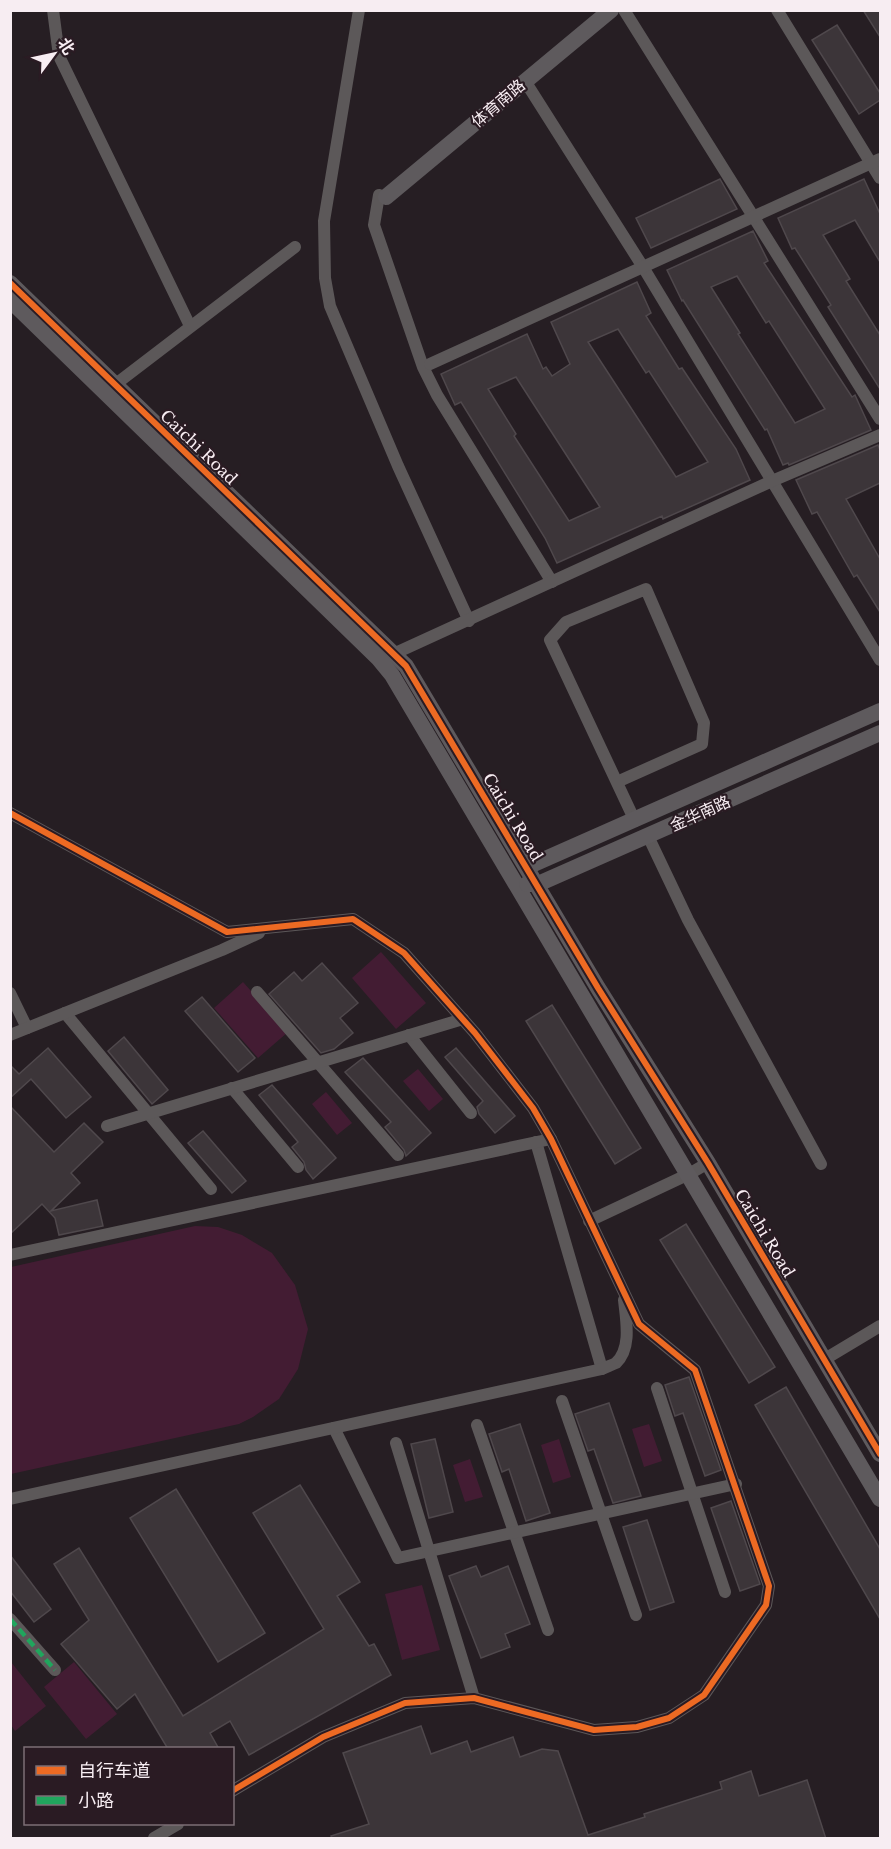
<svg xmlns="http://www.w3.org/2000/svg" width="891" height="1849" font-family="'Libre Baskerville','Noto Sans SC',serif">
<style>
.pitch{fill:#431c33}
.building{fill:#3c3539;stroke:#4f484c;stroke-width:1.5;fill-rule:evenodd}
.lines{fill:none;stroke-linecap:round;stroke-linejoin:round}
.street{stroke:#5c5859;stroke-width:12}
.secondary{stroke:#5e5a5d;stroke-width:16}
.quiet{stroke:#20a55d;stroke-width:4.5;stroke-dasharray:9 4.5;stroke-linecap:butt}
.cycleway-casing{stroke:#2a1b23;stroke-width:10}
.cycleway{stroke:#ed6a23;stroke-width:6}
.labels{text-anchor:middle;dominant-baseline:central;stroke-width:4.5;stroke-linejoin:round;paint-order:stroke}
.street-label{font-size:16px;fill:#f7edf2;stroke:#2a1b23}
</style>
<rect width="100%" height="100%" fill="#261e23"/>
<g class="pitch">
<path d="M381,952L426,1003L396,1029L352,978Z"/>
<path d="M243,982L288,1032L258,1058L214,1008Z"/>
<path d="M418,1069L443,1099L429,1111L403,1081Z"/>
<path d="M326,1092L352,1123L337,1135L312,1104Z"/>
<path d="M195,1226L218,1227L242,1235L272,1253L295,1285L308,1329L298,1369L279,1399L253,1417L239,1424L11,1474V1267Z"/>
<path d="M649,1424L662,1461L644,1467L632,1429Z"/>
<path d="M559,1439L571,1477L553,1483L541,1445Z"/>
<path d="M470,1459L483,1497L465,1502L453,1465Z"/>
<path d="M422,1585L440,1650L402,1660L385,1594Z"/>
<path d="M11,1662L46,1706L15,1731L11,1725Z"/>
<path d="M74,1662L117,1714L86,1739L44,1687Z"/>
</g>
<g class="building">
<path d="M863,10H880V37Z"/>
<path d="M837,25L880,93V100L859,114L812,40Z"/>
<path d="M720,179L737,209L651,248L636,218Z"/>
<path d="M864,179L880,214V262L855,220L823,235L850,279L846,281L880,335V389L828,307L831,305L795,248L792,249L778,218Z"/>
<path d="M753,231L768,261L764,263L852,397L855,395L871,430L789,465L788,463L783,465L767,429L765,430L683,300L682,301L667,270ZM737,276L766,323L769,321L825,409L795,423L738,334L740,333L711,287Z"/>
<path d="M637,282L651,313L646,316L679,369L682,368L736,449L750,480L663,519L662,516L557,563L545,538L461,402L455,405L441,374L527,334L543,369L546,367L552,376L570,364L551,322ZM618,329L646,373L649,371L708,462L676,477L588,342ZM516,377L545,422L600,507L569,521L514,436L516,434L488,389Z"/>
<path d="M878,445L880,450V483L846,499L880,559V612L857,575L854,577L817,512L812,514L796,480Z"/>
<path d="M322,963L358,1003L340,1018L353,1033L334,1049L321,1053L269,994L294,972L302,981Z"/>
<path d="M202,997L255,1058L238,1072L185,1011Z"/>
<path d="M552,1005L641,1148L615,1164L526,1021Z"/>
<path d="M124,1037L168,1090L152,1104L108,1051Z"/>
<path d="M48,1048L91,1097L66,1118L31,1079L10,1098V1065L19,1074Z"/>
<path d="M456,1048L515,1116L495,1133L479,1114L477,1107L483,1101L445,1057Z"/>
<path d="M363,1058L431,1133L406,1156L404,1150L385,1127L391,1122L345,1072Z"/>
<path d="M272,1085L336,1158L313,1179L306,1170L304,1162L292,1147L298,1142L259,1095Z"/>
<path d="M10,1106L54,1152L84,1123L103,1142L71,1173L80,1183L51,1211L97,1200L103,1226L59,1235L55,1218L42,1204L10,1234Z"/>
<path d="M203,1131L246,1181L232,1193L188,1143Z"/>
<path d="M686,1224L775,1367L749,1383L660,1240Z"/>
<path d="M689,1377L721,1470L705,1476L683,1413L675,1416L665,1385Z"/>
<path d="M786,1387L880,1549V1619L755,1405Z"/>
<path d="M609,1403L641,1496L613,1503L594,1449L588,1451L575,1414Z"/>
<path d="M520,1424L550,1513L526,1521L509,1469L502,1472L489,1434Z"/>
<path d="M435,1439L453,1512L429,1518L411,1444Z"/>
<path d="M300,1485L360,1582L337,1596L369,1646L374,1644L391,1675L249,1755L230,1721L210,1733L219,1749H168L135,1694L117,1709L61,1644L89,1620L54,1564L79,1548L183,1716L324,1629L253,1513Z"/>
<path d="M176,1489L265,1633L218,1662L130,1518Z"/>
<path d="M731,1501L760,1584L740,1591L711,1508Z"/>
<path d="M647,1520L674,1602L650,1610L623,1527Z"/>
<path d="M10,1555L51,1609L34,1622L10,1591Z"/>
<path d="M476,1566L481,1577L508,1566L530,1624L505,1634L510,1647L481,1658L449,1576Z"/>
<path d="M421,1726L431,1754L467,1741L471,1752L513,1737L520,1757L542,1749L558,1751L588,1835L645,1817L644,1814L722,1789L720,1782L751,1771L759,1796L807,1780L826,1839H332L331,1836L369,1824L343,1753Z"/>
</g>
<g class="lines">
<g class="street">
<path d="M53,10L59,56L190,326"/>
<path d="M359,10L324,221L325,278L330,306L398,466L469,621"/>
<path d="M624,10L880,419"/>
<path d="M777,10L880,178"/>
<path d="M525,81L643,267L880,660"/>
<path d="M379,195L374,225L423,367L437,395L552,582"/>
<path d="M430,364L880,159"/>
<path d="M108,390L295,247"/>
<path d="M389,656L772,481L880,435"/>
<path d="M617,782L702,744L704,723L646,589L566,622L550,640L635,821"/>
<path d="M10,813L227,932L353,919L404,953L475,1033L533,1108L551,1139L639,1324L695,1370L769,1586L766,1605L704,1695L669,1718L637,1727L594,1730L474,1698L405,1703L323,1737L232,1791"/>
<path d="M648,836L688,920L821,1164"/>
<path d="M257,992L398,1155"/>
<path d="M10,993L27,1028"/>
<path d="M65,1013L211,1189"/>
<path d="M10,1035L222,950L259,933"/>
<path d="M409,1035L471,1113"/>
<path d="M232,1088L298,1167"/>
<path d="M107,1126L463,1019"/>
<path d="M536,1142L602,1369"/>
<path d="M589,1221L689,1174L708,1163"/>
<path d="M10,1255L551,1139"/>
<path d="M825,1359L880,1326"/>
<path d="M657,1388L725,1592"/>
<path d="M562,1401L636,1615"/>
<path d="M477,1425L548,1630"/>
<path d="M334,1428L398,1558L736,1484"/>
<path d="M396,1443L474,1698"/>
<path d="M10,1499L602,1369C606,1367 612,1365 616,1363C632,1348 626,1320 624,1300"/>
<path d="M10,1619L55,1670"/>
<path d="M154,1838L178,1824"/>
</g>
<g class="secondary">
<path d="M386,197L611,10"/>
<path d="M10,283L406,666L598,988L708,1163L880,1454"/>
<path d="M10,300L378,658L392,675L880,1499"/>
<path d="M527,867L880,711"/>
<path d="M527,884H538L880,733"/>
</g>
<path class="quiet" d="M10,1619L55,1670"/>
<g class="cycleway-casing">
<g id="cycleway">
<path d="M10,283L406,666L598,988L708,1163L880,1454"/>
<path d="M10,813L227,932L353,919L404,953L475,1033L533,1108L551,1139L639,1324L695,1370L769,1586L766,1605L704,1695L669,1718L637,1727L594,1730L474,1698L405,1703L323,1737L232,1791"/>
</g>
</g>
<use href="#cycleway" class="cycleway"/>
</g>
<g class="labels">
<g class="street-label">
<text transform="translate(498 103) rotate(-40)">体育南路</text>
<text transform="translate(199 447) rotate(44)">Caichi Road</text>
<text transform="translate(700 813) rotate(-24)">金华南路</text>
<text transform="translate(513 817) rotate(59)">Caichi Road</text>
<text transform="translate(765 1233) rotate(59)">Caichi Road</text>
</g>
</g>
<rect width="891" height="1849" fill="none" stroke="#f7edf2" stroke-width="24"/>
<rect x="24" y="1747" width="210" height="78" fill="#2a1b23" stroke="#7c6f76" stroke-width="1.5"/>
<rect x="36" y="1766" width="30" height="9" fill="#ed6a23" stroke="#7c6f76" stroke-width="1.5"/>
<text x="78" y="1777" font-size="18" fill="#f7edf2">自行车道</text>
<rect x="36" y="1796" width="30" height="9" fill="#20a55d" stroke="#7c6f76" stroke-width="1.5"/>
<text x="78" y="1807" font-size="18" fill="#f7edf2">小路</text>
<g transform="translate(54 54) rotate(57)" stroke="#2a1b23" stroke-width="4.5" paint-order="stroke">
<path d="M0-4.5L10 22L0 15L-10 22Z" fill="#f7edf2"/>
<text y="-9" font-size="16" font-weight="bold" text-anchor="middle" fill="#f7edf2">北</text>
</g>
</svg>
